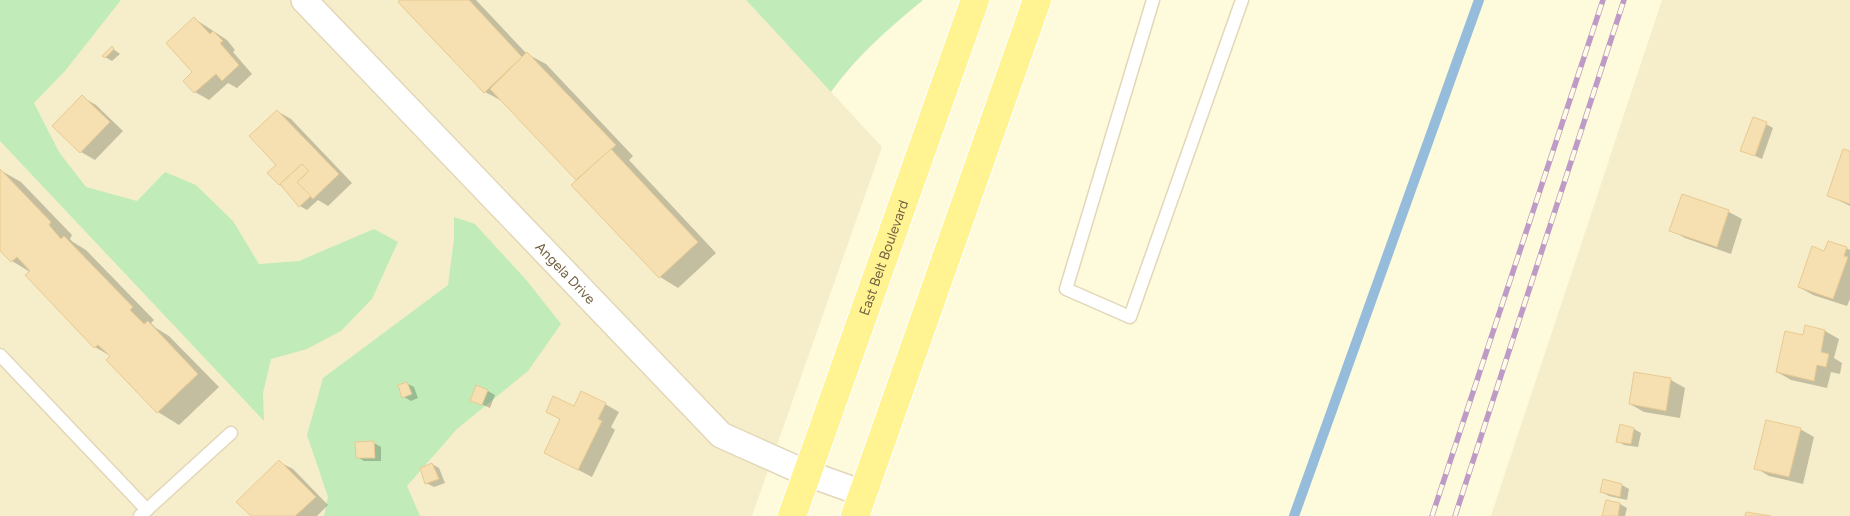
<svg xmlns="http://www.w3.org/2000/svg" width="1850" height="516" font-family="Figtree,sans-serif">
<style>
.residential{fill:#f6eeca}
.green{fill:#c1ecba}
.shadow{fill:#0003}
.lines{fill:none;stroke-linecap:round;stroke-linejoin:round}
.stream{stroke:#95bddb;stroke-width:10}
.building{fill:#f6dfb1;stroke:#e9ca90}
.service-casing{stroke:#e2d7b8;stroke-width:15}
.minor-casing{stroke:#e2d7b8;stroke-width:28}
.primary-casing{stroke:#fff;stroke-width:30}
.service{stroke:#fff;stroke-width:12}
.minor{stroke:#fff;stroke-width:25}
.primary{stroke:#fff392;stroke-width:28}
.rail-casing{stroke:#be9bc6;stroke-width:5.5}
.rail{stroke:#fffce4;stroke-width:4;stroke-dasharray:11;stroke-linecap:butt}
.labels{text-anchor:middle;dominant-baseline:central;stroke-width:4.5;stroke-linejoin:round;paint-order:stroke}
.street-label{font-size:14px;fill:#746243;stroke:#fffce4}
</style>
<rect width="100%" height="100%" fill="#fefadc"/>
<g class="residential">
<path d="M0,0H746L882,147L752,516H0Z"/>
<path d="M1662,0H1850V516H1491Z"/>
</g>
<g class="green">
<path d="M0,0H121L65,71L34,103L59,152L86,187L137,201L165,172L196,185L233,221L259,264L299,261L374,229L398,242L372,299L341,331L307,349L271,359L263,393L264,421L0,141Z"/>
<path d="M746,0H923C888,29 858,55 831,92Z"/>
<path d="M454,217L475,224L528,282L561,324L528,371L457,429L407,486L420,516H324L328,497L307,435L323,378L448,285L454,239Z"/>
</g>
<g class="shadow">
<path d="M402,0H476L527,54L546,64L633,156L629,160L716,253L678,288L660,277L573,185L578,180L504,102L485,92L399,2Z"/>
<path d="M195,19L227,40L235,50L233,52L252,74L237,88L228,83L209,100L195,92L185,81L194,72Z"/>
<path d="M112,48L120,54L112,61L105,57Z"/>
<path d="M82,97L96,105L123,131L95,160L81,152Z"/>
<path d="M277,111L291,119L352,183L328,206L318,200L307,210L300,206L269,173L278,165Z"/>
<path d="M1766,124L1773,128L1762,159L1742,150Z"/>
<path d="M1850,152V206L1828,195Z"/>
<path d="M0,170L21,182L72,235L70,239L73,242L86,250L154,320L151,323L156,328L169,336L219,387L179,425L158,412L112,357L95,347L27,275L30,272L12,261L0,249Z"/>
<path d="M1682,196L1729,212L1742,219L1731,254L1685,238L1671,230Z"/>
<path d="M1846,248L1850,250V299L1847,306L1813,295L1799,287L1825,252Z"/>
<path d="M1806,327L1825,331L1839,339L1834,358L1842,363L1840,374L1831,372L1827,388L1791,380L1777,372L1804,336Z"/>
<path d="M1635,374L1671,380L1685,388L1680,418L1644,412L1630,404Z"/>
<path d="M406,383L414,387L418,398L411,401L404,397Z"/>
<path d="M488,391L495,395L490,408L472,400Z"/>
<path d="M605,404L619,412L611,427L615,430L592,477L559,460L561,420L547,412Z"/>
<path d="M1634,429L1641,433L1638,447L1624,445L1617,441Z"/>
<path d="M1800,429L1814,437L1803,484L1769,476L1756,468Z"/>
<path d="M374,443L381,447V461H364L357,457Z"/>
<path d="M279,462L293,469L328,505L317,516H252Z"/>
<path d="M432,464L439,468L445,483L434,487L426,483Z"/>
<path d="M1622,485L1629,489L1627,500L1609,496L1602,492Z"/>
<path d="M1607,501L1620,504L1627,508L1625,516H1604Z"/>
</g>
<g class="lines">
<path class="stream" d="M1294,516L1479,0"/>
</g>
<g class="building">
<path d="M400,0H469L522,57L484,93L398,2Z"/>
<path d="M194,17L210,34L213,31L223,41L220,43L239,65L222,81L216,74L194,93L183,81L192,72L166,43Z"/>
<path d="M112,46L114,49L105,58L102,56Z"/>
<path d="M527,52L616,145L576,180L490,89Z"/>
<path d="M82,95L110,122L80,153L52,126Z"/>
<path d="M277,110L339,174L313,199L297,182L309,171L302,164L279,185L267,173L276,165L249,136Z"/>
<path d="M1753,117L1767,122L1755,156L1740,151Z"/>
<path d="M611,149L698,242L659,278L571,185Z"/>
<path d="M1843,149L1850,151V204L1827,196Z"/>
<path d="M302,164L309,171L297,182L311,196L299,207L280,184Z"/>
<path d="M0,169L51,222L49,225L61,239L64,236L133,307L130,310L144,324L148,321L198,374L157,413L106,360L110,356L98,345L94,348L25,275L30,271L17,257L11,262L0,251Z"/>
<path d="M1682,194L1729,210L1717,247L1669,231Z"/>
<path d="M1828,241L1847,247L1844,256L1848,257L1833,299L1798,287L1812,246L1824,251Z"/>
<path d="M1805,325L1825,330L1821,352L1829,354L1826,367L1817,365L1814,381L1776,372L1785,331L1803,335Z"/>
<path d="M1634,372L1671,378L1666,411L1629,404Z"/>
<path d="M407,382L412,394L402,398L398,385Z"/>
<path d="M476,385L488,390L482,405L470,401Z"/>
<path d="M581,391L606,403L598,419L602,421L578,470L544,453L560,419L546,412L553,396L574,406Z"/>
<path d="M1766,420L1801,428L1789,477L1754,469Z"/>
<path d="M1620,424L1634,428L1631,444L1616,442Z"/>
<path d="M374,441L375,458H356L355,442Z"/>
<path d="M279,460L316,497L295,516H251L236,502Z"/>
<path d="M432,463L439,479L425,484L420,468Z"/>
<path d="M1603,479L1622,484L1620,497L1600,492Z"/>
<path d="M1606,500L1620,503L1618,516H1602Z"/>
<path d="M1746,512L1771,516H1745Z"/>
</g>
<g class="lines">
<g class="service-casing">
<g id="service">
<path d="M1153,0L1066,289L1130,317L1242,0"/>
<path d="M0,355L147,510"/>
<path d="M140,516L231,433"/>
</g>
</g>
<g class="minor-casing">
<g id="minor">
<path id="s1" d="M304,0L721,435L806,473L862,493"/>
</g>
</g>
<g class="primary-casing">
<g id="primary">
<path id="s2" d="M792,516L975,0"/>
<path d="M855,516L1037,0"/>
</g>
</g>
<use href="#service" class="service"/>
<use href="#minor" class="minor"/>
<use href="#primary" class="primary"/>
<g class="rail-casing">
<g id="rail">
<path d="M1432,516L1603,0"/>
<path d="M1455,516L1624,0"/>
</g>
</g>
<use href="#rail" class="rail"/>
</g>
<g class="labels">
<g class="street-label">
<text stroke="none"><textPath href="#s2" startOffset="274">East Belt Boulevard</textPath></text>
<text stroke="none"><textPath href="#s1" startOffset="378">Angela Drive</textPath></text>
</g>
</g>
</svg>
